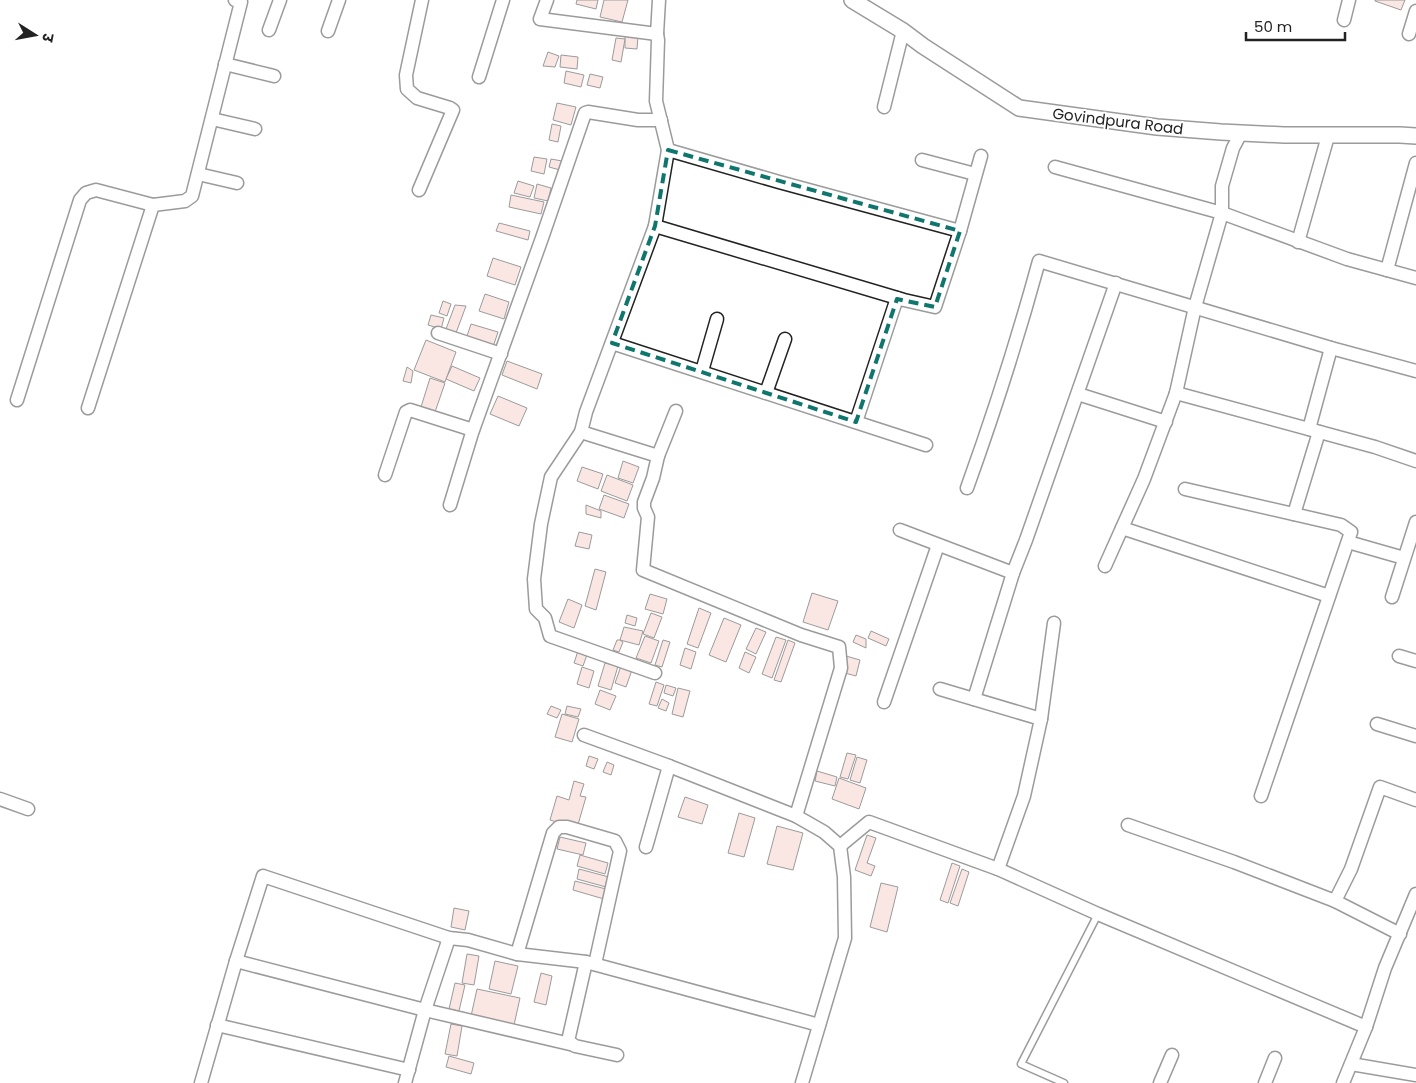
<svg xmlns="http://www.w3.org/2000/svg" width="1416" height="1083" font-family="Poppins,'Noto Sans Devanagari',sans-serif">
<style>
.building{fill:#f3c9c0;stroke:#222}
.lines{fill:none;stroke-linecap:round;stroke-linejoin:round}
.service-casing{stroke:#222;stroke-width:9}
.minor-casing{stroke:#222;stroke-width:15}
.tertiary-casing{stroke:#222;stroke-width:18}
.service{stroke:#fff;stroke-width:6}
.minor{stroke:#fff;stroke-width:12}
.tertiary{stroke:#fff;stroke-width:15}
.marked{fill:none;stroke:#0f766e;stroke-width:4;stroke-dasharray:10 6;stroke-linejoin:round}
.labels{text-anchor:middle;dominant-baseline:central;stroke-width:4;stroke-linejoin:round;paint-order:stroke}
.street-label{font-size:15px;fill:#222;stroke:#fff}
</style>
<rect width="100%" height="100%" fill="#fff"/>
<g class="building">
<path d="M577,0H598L596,9L576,4Z"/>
<path d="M604,0H628L622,22L600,17Z"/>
<path d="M1375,0H1405L1401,10L1375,1Z"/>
<path d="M625,36H638L637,49L625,48Z"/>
<path d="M616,38L625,39L621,62L612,60Z"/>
<path d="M548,52L559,56L555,67L543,66Z"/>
<path d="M561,55L578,57L577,69L560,67Z"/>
<path d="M566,71L584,75L581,87L564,83Z"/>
<path d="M590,74L603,77L600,88L587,85Z"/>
<path d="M557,103L576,107L571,125L553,120Z"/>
<path d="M552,124L561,126L558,142L549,140Z"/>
<path d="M534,157L547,159L544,174L531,171Z"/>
<path d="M551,159L562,161L560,170L549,167Z"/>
<path d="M518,181L534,186L530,197L514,193Z"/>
<path d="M537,184L551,188L548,201L534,198Z"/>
<path d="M511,195L544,202L541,214L509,207Z"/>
<path d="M499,223L530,231L528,240L496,231Z"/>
<path d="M493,258L521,267L515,285L487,276Z"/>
<path d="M485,294L509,302L504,319L479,311Z"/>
<path d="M443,301L451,304L447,316L439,313Z"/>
<path d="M455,305L466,306L456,333L446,329Z"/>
<path d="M431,315L444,318L441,329L428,325Z"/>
<path d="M471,324L498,332L493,347L466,339Z"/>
<path d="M426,340L456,352L445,382L414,370Z"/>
<path d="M507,361L542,374L537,389L502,375Z"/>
<path d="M452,366L480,378L474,391L446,379Z"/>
<path d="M407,367L413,371L411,383L403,381Z"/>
<path d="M430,378L445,383L435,412L421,407Z"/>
<path d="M498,396L527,408L519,426L490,414Z"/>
<path d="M623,461L639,467L633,483L618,478Z"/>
<path d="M582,467L603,474L598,489L577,481Z"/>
<path d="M607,475L633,485L627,501L601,491Z"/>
<path d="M604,495L629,504L624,518L599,509Z"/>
<path d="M586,505L601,511V518L586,514Z"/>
<path d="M579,532L592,535L589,549L575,546Z"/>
<path d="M595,569L606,572L596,610L585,606Z"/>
<path d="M812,593L838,601L828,630L803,622Z"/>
<path d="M650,594L667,599L663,614L645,609Z"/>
<path d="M568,599L582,605L574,628L559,622Z"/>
<path d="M699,608L711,613L698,648L687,644Z"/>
<path d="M651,613L662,617L654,638L643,634Z"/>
<path d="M627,615L637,618L635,626L625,623Z"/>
<path d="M724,618L741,625L726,662L709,655Z"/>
<path d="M624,627L643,631L639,645L620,640Z"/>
<path d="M756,628L766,632L756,654L746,649Z"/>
<path d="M871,631L889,639L886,646L868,638Z"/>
<path d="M856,635L866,639V648L853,642Z"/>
<path d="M645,636L659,641L651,663L636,658Z"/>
<path d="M776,637L786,640L772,678L762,674Z"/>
<path d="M617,640H620L623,642L619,652L613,650Z"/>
<path d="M663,640L670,642L662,667L655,665Z"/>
<path d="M788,640L795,643L781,682L774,680Z"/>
<path d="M579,648L588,652L583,666L574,663Z"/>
<path d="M685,648L696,652L691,669L680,665Z"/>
<path d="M745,652L756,657L749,673L739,668Z"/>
<path d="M846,656L860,660L856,676L841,672Z"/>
<path d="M605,663L618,666L611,690L598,686Z"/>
<path d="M621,666L632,670L626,687L615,683Z"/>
<path d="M582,667L594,671L589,688L577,684Z"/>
<path d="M656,682L664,685L657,706L649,704Z"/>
<path d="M666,685L676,688L673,696L664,693Z"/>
<path d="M678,688L690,691L683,717L672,714Z"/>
<path d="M600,690L616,696L610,710L595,704Z"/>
<path d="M662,699L669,703L666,711L658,708Z"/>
<path d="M551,706L561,710L557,718L547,714Z"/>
<path d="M567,706L581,709L578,717L565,714Z"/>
<path d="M562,714L579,719L572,742L555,737Z"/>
<path d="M847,753L856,755L848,779L840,777Z"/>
<path d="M589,756L598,759L594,769L586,766Z"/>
<path d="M857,757L867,760L860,783L850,780Z"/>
<path d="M607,762L614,765L611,775L603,772Z"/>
<path d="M817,771L837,777L835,786L815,781Z"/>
<path d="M839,778L866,788L859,809L832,799Z"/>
<path d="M574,781L584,784L580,796L586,797L577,828L550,820L557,796L569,800Z"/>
<path d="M685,797L708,805L702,824L678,817Z"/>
<path d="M739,813L755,818L744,857L728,853Z"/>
<path d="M777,826L803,833L793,870L767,864Z"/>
<path d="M867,835L876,838L867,863L875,866L871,876L855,870Z"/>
<path d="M560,837L586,843L583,855L557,849Z"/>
<path d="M580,855L608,863L605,874L577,866Z"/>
<path d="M952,863L960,866L948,903L940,900Z"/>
<path d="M579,869L609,877L606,887L577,879Z"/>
<path d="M962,869L969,872L958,906L950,903Z"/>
<path d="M575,881L606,889L604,899L573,890Z"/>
<path d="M881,883L898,887L887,932L870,927Z"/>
<path d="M454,908L469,911L465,930L451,927Z"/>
<path d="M467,954L479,956L474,985L462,983Z"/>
<path d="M495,961L518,966L511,994L489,989Z"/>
<path d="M541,973L552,976L546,1005L534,1002Z"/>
<path d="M455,983L465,985L459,1011L449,1009Z"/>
<path d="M477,989L520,998L514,1025L471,1016Z"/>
<path d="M451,1024L462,1026L457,1056L445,1054Z"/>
<path d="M449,1056L474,1063L471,1074L446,1067Z"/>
</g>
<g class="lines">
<g class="service-casing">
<path id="service" d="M1064,1083L1021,1064L1098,914"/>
</g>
<g class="minor-casing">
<g id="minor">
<path d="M547,0L540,19L657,34"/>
<path d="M659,0L657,34L658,40L656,101L668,150L655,226L586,412L581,432L658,456L653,478L644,502V508L648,517L643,570L801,635L839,647L841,668L796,816L824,832L840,846L844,877L845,938L802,1083"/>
<path d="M1344,20L1349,0"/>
<path d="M269,30L280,0"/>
<path d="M328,31L339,0"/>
<path d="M1409,34L1416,11"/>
<path d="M225,64L274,76"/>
<path d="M479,77L503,0"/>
<path d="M884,107L903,31"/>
<path d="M212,119L255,129"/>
<path d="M668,150L779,182L960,231"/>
<path d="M922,160L975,174"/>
<path d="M1055,167L1222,213L1347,259L1416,278"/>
<path d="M198,174L237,183"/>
<path d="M419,190L453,110L450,108L417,98L407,89L406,75L422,0"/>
<path d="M655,226L904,300L935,307L960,231L981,156"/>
<path d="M1298,242L1328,136"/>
<path d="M1387,270L1416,163"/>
<path d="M438,333L501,354"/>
<path d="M612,343L926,445"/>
<path d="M702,371L717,319"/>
<path d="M766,393L785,339"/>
<path d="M1176,393L1375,447L1416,461"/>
<path d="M1078,394L1166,422"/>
<path d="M17,400L80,200L86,193L96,190L153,205L185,201L192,196L241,2L235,0"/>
<path d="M88,408L153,205"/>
<path d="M856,422L897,298"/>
<path d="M1309,429L1331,348"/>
<path d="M581,432L551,477L541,524L534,579L536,609L545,618L550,636L655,673"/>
<path d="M658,456L676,411"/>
<path d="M385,475L406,412L410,410L473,430"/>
<path d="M967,488C994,413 1018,338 1039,261L1331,348L1416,371"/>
<path d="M1185,489L1341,525L1351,532L1261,796"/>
<path d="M450,505L472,433L542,238L585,113L588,112L638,120H661"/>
<path d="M1294,514L1319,432"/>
<path d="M1122,528L1329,596"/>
<path d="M900,530L1013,573"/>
<path d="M1348,542L1404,558"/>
<path d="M1105,566L1144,479L1176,393L1195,307L1222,213V186L1233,148L1241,133"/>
<path d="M1392,597L1416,522"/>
<path d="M1399,656L1416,661"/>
<path d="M940,689L1041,719L1024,796L998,869"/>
<path d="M974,699L1013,573L1026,540L1116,283"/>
<path d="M884,702L938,545"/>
<path d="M1041,719L1054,623"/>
<path d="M1377,724L1416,736"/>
<path d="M584,735L669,766L796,816"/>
<path d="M0,799L28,809"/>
<path d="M1128,825L1234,862L1335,901L1400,934"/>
<path d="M840,846L869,822L998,869L1098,914L1366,1027"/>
<path d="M646,847L669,766"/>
<path d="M1335,901L1351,869L1380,787L1416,800"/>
<path d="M517,954L553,833L559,827H567L615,841L620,851L595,964"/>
<path d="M236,961L425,1010L570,1044"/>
<path d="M586,962L568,1041L575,1046L617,1055"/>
<path d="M217,1025L409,1070"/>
<path d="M1351,1064L1416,1075"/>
<path d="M201,1083L236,961L263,876L449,938L468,940L517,954L586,962L819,1025"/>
<path d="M405,1083L425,1010L449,938"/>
<path d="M1160,1083L1172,1055"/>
<path d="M1265,1083L1275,1058"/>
<path d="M1343,1083L1366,1027L1385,968L1416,894"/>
</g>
</g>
<g class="tertiary-casing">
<path id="tertiary" d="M852,0L903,31L923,46L1019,108L1157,127L1221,132L1284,135H1400L1416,136"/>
</g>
<use href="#service" class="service"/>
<use href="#minor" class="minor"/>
<use href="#tertiary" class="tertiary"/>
</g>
<path d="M0 0H1416V1083H0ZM668,150L960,231L935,307L897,299L856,422L612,343L655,226Z" fill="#fff" fill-opacity=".55" fill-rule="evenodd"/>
<path class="marked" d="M668,150L960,231L935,307L897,299L856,422L612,343L655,226Z"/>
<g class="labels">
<g class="street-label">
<text transform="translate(1118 121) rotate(7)">Govindpura Road</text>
</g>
</g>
<g transform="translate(35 35) rotate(101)" stroke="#ffffff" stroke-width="4" paint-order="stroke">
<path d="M0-4L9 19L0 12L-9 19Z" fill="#222222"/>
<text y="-8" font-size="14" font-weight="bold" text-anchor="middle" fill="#222222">उ</text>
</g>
<path d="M1246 32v8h99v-8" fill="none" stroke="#222222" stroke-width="2.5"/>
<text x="1254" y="32" font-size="15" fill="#222222" stroke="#ffffff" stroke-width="4" paint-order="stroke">50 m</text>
</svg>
